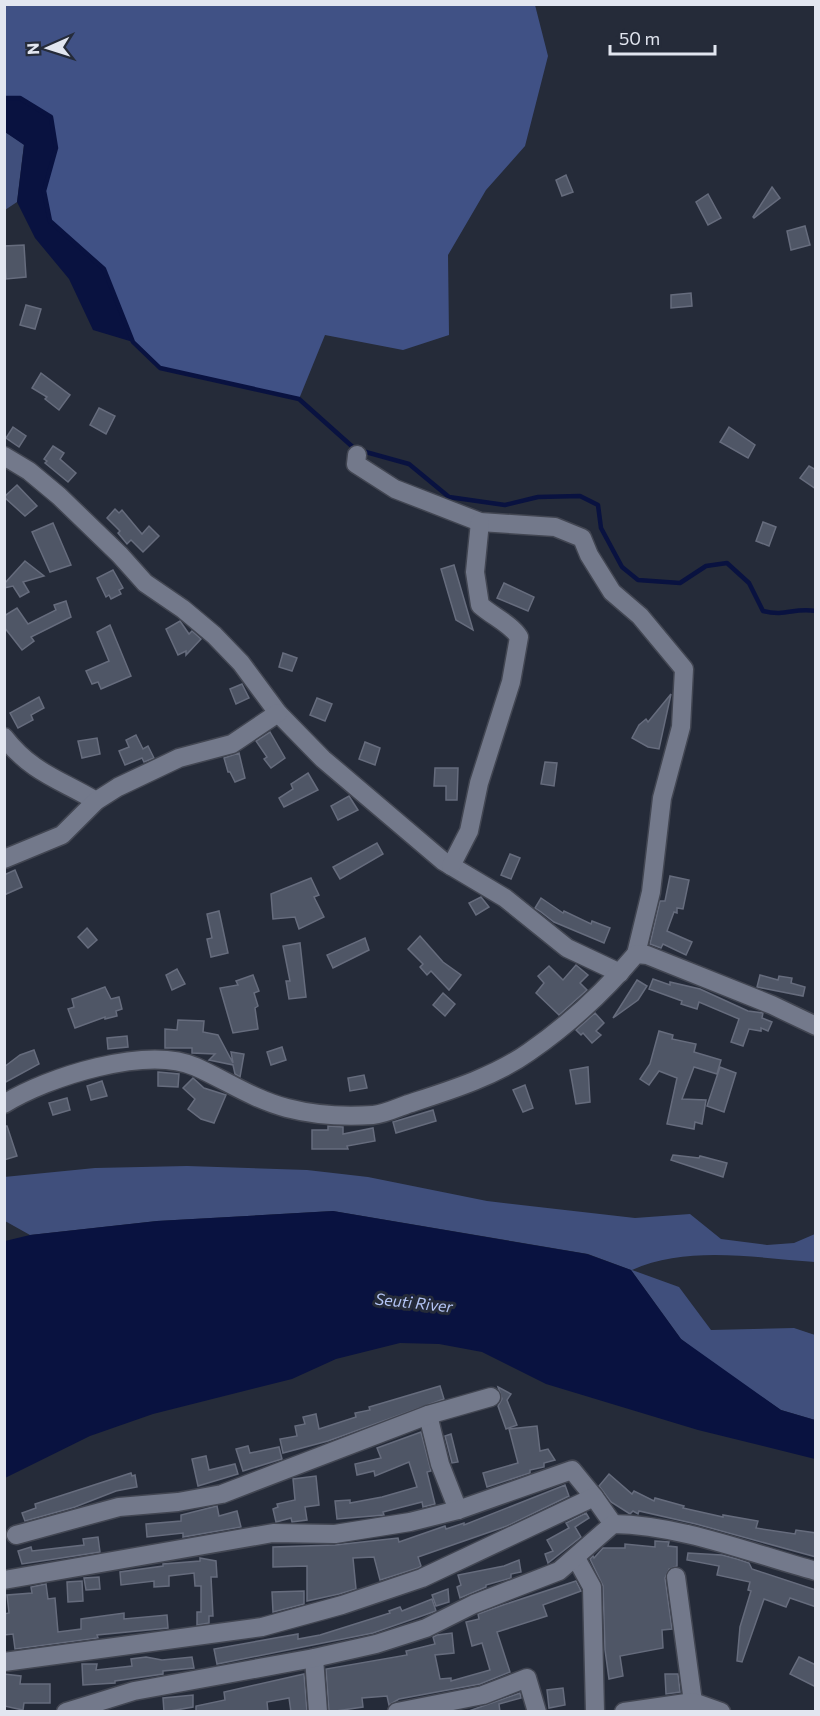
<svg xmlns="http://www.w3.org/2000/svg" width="820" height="1716" font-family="Commissioner,sans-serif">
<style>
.green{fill:#404f7c}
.forest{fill:#405185}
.water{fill:#091240}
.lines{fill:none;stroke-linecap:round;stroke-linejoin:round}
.stream{stroke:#091240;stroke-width:4.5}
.building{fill:#4f5666;stroke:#666c7d;stroke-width:1.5}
.minor-casing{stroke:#424652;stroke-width:21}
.minor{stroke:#73798b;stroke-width:18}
.labels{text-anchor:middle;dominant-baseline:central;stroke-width:6;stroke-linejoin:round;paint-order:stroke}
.water-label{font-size:16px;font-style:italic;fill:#b3c4f4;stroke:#252b39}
</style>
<rect width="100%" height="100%" fill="#252b39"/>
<g class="green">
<path d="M5,132L24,144L17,202L5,210Z"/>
<path d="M187,1166L307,1170L368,1177L487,1201L635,1218L690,1214L721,1239L767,1245L794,1243L815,1234V1262C757,1258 687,1245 632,1270L679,1287L711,1330L794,1328L815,1335V1420L781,1410L711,1363L681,1339L631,1270L588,1254L333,1211L157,1221L30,1235L5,1221L4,1177L95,1168Z"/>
</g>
<path class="forest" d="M4,5H535L548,56L525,146L486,190L448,255L449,335L403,350L325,335L299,399L160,368L132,339L104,269L50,221L44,191L56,148L20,98H5Z"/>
<g class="water">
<path d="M4,98H20L51,117L56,148L44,191L49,221L104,269L133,342L93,330L69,279L35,238L17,202L24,145L5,132Z"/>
<path d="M333,1211L587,1254L631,1270L681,1339L781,1410L815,1420V1459L698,1430L546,1384L482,1352L439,1344L400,1343L336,1359L292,1379L153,1414L90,1436L5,1478V1241L30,1235L157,1221Z"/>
</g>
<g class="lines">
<path class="stream" d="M4,98H20L51,117L56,148L44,191L50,221L104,269L133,342L160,368L299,399L355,449L409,464L449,497L505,505L538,497L580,496L598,505L601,528L622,567L638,580L680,583L706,566L727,563L749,583L763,611C787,617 793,607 816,611"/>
</g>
<g class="building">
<path d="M566,175L573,192L562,196L556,180Z"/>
<path d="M772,187L780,198L754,218L753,217Z"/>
<path d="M708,194L721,218L708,225L696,202Z"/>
<path d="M805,226L810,245L791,250L787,231Z"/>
<path d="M24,245L26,277L6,279L4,246Z"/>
<path d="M691,293L692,306L671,308V295Z"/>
<path d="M26,305L41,309L35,329L20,325Z"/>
<path d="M41,373L70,395L59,410L45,399L47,397L32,388Z"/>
<path d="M99,408L115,416L106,434L90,425Z"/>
<path d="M13,427L26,436L19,447L6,438Z"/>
<path d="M729,427L755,445L748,458L720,442Z"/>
<path d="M53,446L64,453L60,459L76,473L68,482L45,463L47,461L44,459Z"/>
<path d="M809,466L816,470V489L800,478Z"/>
<path d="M17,485L37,506L25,516L4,497Z"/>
<path d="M115,509L119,513L122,510L142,534L149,526L159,536L143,552L131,540L127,544L118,533L120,531L107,518Z"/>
<path d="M763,522L776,527L769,546L756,541Z"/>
<path d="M53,523L71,565L50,572L32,532Z"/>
<path d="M25,561L44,576L23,582L29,592L20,597L13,586L4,588V584Z"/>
<path d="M454,565L473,630L456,620L441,569Z"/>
<path d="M113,570L123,588L119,590L121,594L111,599L109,595L106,597L97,578Z"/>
<path d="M504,583L534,597L528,611L497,598Z"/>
<path d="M66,601L71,617L31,637L34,641L22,650L4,627V616L17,608L28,624L56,610L54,605Z"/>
<path d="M180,621L189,634L192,631L201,639L186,655V651L178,655L166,629Z"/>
<path d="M110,625L131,676L101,689L98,682L92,684L86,671L109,661L97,632Z"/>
<path d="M283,653L297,658L292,671L279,667Z"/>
<path d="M242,684L249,698L236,704L230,689Z"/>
<path d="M671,694L659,749L648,747L632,738L639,725L646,719L648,722Z"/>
<path d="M39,697L44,708L31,715L33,720L18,728L10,713Z"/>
<path d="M317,698L332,704L325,721L310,715Z"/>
<path d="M270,732L285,758L271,768L264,759L267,757L256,741Z"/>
<path d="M136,735L143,749L148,746L154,758L144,762L142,758L125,765L119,751L129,747L126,740Z"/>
<path d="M97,738L100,754L82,758L78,741Z"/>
<path d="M365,742L380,748L375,765L359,759Z"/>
<path d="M239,753L245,778L235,782L230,772H228L224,758Z"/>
<path d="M545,762L557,763L554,786L541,784Z"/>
<path d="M435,768H458L457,800H446V786H434Z"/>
<path d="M308,773L318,790L284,807L279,798L293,789L291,784Z"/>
<path d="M349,796L358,810L338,820L331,806Z"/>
<path d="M377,843L383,854L340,879L333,867Z"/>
<path d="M510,854L520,858L511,879L501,875Z"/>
<path d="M15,870L22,887L4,895V875Z"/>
<path d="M670,876L689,880L683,909L677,908V913L674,912L667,931L692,942L686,955L663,944L661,948L650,944L660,901H665Z"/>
<path d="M311,878L319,895L314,897L324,917L299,929L295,917L273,919L271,894Z"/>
<path d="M481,897L489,907L476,915L469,903Z"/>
<path d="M541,898L563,913L564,911L591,924L592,921L610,928L604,943L554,922L541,912L535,908Z"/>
<path d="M219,911L228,953L211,957L207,939L212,938L207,914Z"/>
<path d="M87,928L97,940L88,948L78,937Z"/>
<path d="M420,936L443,962L461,975L449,990L431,971L427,975L420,967L423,964L408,949Z"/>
<path d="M365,938L369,950L333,968L327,955Z"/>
<path d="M300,943L306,997L289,999L286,981H290L283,946Z"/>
<path d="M576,965L588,975L580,983L587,990L559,1015L536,993L544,983L538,976L549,966L563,980Z"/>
<path d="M177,969L185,984L172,990L166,975Z"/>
<path d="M253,975L259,991L254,993L258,1006L255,1008L258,1029L233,1033L220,988L238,985L236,981Z"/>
<path d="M760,975L778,980L779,976L792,978L791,983L805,987L803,996L757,987Z"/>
<path d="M653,979L670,985V982L700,989L748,1011L763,1013L762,1018L772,1022L768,1031L761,1028V1031L749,1029L743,1046L731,1042L739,1019L699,1002L697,1009L681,1004L682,1001L649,989Z"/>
<path d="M637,980L647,986L638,1000L613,1018Z"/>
<path d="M105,987L111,999L119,997L122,1009L116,1011L117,1016L105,1019V1017L75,1028L68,1009L74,1007L72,999Z"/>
<path d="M443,993L455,1004L445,1016L433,1005Z"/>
<path d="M595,1013L604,1023L596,1031L601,1035L592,1043L583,1033L581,1035L576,1030Z"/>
<path d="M178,1020L204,1021L203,1032L218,1035L233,1063L231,1052L244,1054L240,1077L235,1074L233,1065L209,1060L215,1054L192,1053V1048H165V1029L177,1030Z"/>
<path d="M659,1031L673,1035L672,1039L696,1044L694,1052L721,1060L717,1074L694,1067L682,1099L706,1100L702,1124L695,1122L694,1129L667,1124L677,1078L659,1071L649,1085L640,1079L650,1064Z"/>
<path d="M127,1036L128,1047L108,1049L107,1038Z"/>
<path d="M282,1047L286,1060L271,1065L267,1052Z"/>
<path d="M34,1050L39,1064L4,1083V1067L20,1055Z"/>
<path d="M588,1067L590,1102L576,1104L570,1070Z"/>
<path d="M720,1067L736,1073L724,1112L707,1106Z"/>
<path d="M158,1072L179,1074L178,1087L158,1086Z"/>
<path d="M364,1075L367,1088L350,1091L348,1078Z"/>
<path d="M193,1078L204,1088L226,1095L214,1123L201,1119L188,1109L195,1099L183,1088Z"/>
<path d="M102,1081L107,1096L91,1100L87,1086Z"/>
<path d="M525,1085L533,1108L523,1112L513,1090Z"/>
<path d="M67,1098L70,1110L53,1115L49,1103Z"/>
<path d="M433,1110L436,1121L396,1133L393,1122Z"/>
<path d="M4,1126H7L17,1156L4,1160Z"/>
<path d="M328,1126L343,1127V1134L373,1128L375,1141L347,1146L348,1149H312V1130H328Z"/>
<path d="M673,1155L699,1158L700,1156L727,1163L723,1177L671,1160Z"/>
<path d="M440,1386L444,1399L328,1441L283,1453L280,1439L297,1436L295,1426L305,1424L303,1417L316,1414L319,1429L356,1417L355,1413L370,1410L369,1407Z"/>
<path d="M498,1387L511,1394L507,1400L517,1425L506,1429L498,1406L502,1399Z"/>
<path d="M537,1426L540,1451L548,1449L555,1460L544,1463V1467L530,1470V1473L487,1487L483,1473L518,1463L509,1429Z"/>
<path d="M421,1432L431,1471L427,1472L435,1504L423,1507L422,1502L383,1512L384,1515L337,1519L335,1501L350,1500V1503L382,1497L417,1487L409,1462L375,1476L374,1471L357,1475L355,1464L381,1458L377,1448Z"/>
<path d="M451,1434L458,1462L452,1463L445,1436Z"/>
<path d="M248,1446L250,1453L279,1447L282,1459L243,1471L236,1449Z"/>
<path d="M206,1456L209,1470L235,1464L238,1474L198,1486L192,1459Z"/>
<path d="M131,1473L132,1476L135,1475L137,1487L116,1491L75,1507L25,1521L22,1513L36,1508L35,1504Z"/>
<path d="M609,1474L632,1494L634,1491L654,1501L655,1498L684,1506L683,1508L723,1517V1515L758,1521L756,1528L795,1534L796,1530L816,1533V1557L696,1524L639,1511L638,1514L633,1511L630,1514L611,1502L599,1486Z"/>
<path d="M316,1476L319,1505L305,1507L307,1520L292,1522L291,1518L276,1522L273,1509L278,1507L277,1504L295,1500L293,1479Z"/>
<path d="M565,1485L569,1496L507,1526L418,1557L421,1566L418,1568L380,1580L374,1557L353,1558L356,1589L339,1594L307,1601V1566L273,1567V1547L335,1545L398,1538L399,1542L445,1526L446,1529L464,1523V1525Z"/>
<path d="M217,1506L219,1516L237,1511L241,1527L183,1537V1533L147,1537L146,1524L181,1521V1515Z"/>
<path d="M586,1513L589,1518L575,1527L581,1537L548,1563L545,1554L553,1551L547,1540L569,1528L566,1523Z"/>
<path d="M98,1537L100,1552L22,1564L18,1551L31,1547L32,1551L84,1545L83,1539Z"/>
<path d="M655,1541L669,1542L668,1546L677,1547V1566L669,1569L665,1578L672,1629L662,1630L663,1648L620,1656L623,1676L609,1679L605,1650L603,1586L590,1559L593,1556L594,1558L603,1548H625V1544L655,1547Z"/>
<path d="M688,1553L722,1555L737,1559L749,1563L752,1569L816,1590V1607L790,1598L786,1607L764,1599L742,1662L737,1661L740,1627L751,1591L748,1590L750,1582L717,1575L719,1566L687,1560Z"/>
<path d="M200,1558L216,1561L217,1577H211L213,1616H209V1623L197,1625V1612H201V1586H195L194,1573L169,1576V1586L154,1587V1581L121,1585L120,1572L163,1566V1564L200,1561Z"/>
<path d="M519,1560L521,1572L511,1574V1578L486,1585V1587L460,1598L457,1587L461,1585L458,1575L504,1566Z"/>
<path d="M99,1577L100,1589L86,1590L84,1578Z"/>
<path d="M82,1581L83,1601L68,1602L67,1582Z"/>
<path d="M576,1581L581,1591L543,1605L547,1616L497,1632L510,1672L480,1684L399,1699L389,1705L387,1696L362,1698L363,1707L329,1712L326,1669L407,1655L406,1651L435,1644L433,1637L437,1635L452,1633L454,1653L435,1655L440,1679L451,1678V1681L490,1670L482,1643L472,1646L466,1622L479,1619L478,1614L503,1605Z"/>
<path d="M46,1584L48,1599L55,1598L58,1632L81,1629V1619L124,1613V1619L167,1615L168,1628L97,1635L98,1638L15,1649L13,1634L4,1635V1614L9,1613L7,1595L32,1593L31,1587Z"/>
<path d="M448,1589L449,1602L436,1606L432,1595Z"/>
<path d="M304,1591V1604L273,1612L272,1592Z"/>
<path d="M432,1599L436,1611L373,1633L217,1664L214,1649L298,1634V1639L320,1635L390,1613L389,1611L400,1607L402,1611Z"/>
<path d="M146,1657L162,1660L192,1657L194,1668L163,1671V1674L115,1681V1683L83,1685L82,1664H97L96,1670L132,1666L131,1659Z"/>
<path d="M799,1657L816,1665V1687L790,1674Z"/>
<path d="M4,1674L21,1676L20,1684H50V1703H24L23,1710L4,1706Z"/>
<path d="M304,1674L307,1712H291L289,1698L267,1702L268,1712H196V1706L225,1700L224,1692Z"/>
<path d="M665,1674H678L680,1692L666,1694Z"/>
<path d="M563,1688L565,1705L549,1708L547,1690Z"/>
<path d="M520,1693L521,1698L499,1704L500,1712H466Z"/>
<path d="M193,1695V1707L164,1712L163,1698Z"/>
</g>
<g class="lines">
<g class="minor-casing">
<g id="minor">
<path d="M357,455L356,464L395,489L480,522L555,527L582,538L589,555L612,592L640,616L684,669L681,727L662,798L651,892L636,954"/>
<path d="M4,456L29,471L59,496L120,555L145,583L183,609L214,635L241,663L278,713L323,759L443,861L505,898L567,948L620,973"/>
<path d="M4,737C32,773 59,779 96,801"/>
<path d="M4,859L62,835L96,801L118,787L179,758L232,744L278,713"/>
<path d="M451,866L469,831L479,783L511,682L519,637C511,624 492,616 480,605L475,572L480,522"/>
<path d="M4,1104C47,1077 147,1045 196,1067C227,1081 253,1099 287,1108C314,1115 345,1117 373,1115C384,1114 397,1108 408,1104C448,1091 494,1077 529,1052C568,1025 605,991 636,954L647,955L772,1005L816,1026"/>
<path d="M428,1415L440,1464L458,1510"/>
<path d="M16,1535L119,1507L178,1502L222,1494L428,1415L491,1397"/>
<path d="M576,1558L592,1587L595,1712"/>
<path d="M676,1577L693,1702"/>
<path d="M4,1580L273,1533L335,1534L410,1522L458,1510L572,1470L594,1497"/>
<path d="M314,1658L318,1712"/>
<path d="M4,1662L262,1627L342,1605L422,1578L594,1497L613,1524"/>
<path d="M66,1712L134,1691L314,1658L376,1644L426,1628L474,1604L559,1571L613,1524C681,1525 750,1553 816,1571"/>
<path d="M397,1712L483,1695L527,1678L537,1712"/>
<path d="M624,1712L693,1702L721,1712"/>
</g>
</g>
<use href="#minor" class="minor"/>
</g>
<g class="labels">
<g class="water-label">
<text transform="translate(414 1302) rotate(6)">Seuti River</text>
</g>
</g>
<rect width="820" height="1716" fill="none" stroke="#e2e6f0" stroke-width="12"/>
<g transform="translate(48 48) rotate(267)" stroke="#252b39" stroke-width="4.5" paint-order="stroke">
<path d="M0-4.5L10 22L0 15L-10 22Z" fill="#e2e6f0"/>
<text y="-9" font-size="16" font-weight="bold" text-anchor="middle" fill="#e2e6f0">N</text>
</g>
<path d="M610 45v9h105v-9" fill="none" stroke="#e2e6f0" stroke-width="3"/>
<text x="619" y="45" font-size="18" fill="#e2e6f0" stroke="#252b39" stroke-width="4.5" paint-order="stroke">50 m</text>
</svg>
